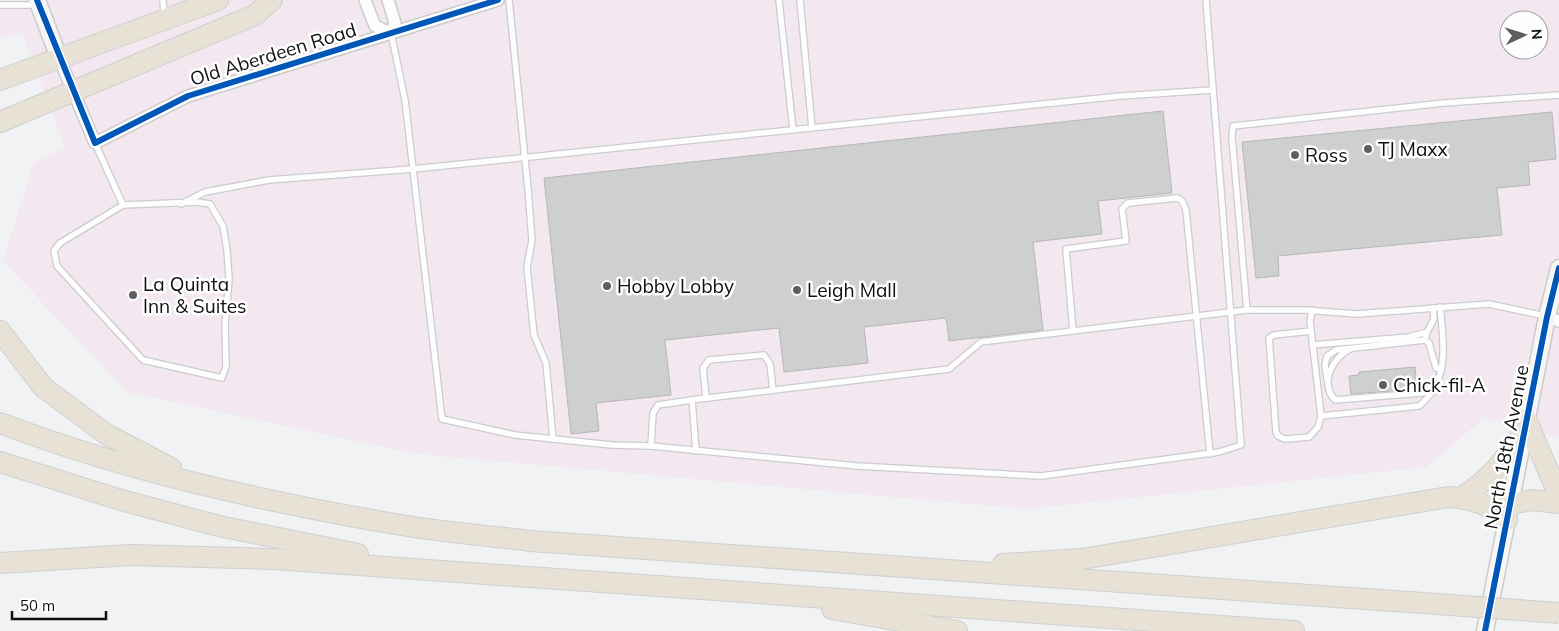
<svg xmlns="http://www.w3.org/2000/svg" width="1559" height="631" font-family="Mulish,sans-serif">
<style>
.commercial{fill:#f3e8f0;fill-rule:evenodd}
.building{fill:#cecfcf;stroke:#b6b7b7}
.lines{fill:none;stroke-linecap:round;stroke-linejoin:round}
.lane-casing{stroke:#cbccce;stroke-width:8}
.street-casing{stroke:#cbccce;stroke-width:14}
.secondary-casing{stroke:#cbccce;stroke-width:19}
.highway-casing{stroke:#cecfd0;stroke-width:22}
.lane{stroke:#fdfdfd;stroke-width:5.5}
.street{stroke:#fdfdfd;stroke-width:11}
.secondary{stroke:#f6f5f1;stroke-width:16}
.highway{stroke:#e7e2d5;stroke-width:20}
.highway-bridge-casing{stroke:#cecfd0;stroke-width:22;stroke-linecap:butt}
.highway-bridge{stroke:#e7e2d5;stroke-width:20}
.cycleway-casing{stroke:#fefeff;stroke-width:9}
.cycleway{stroke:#0057b8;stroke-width:6}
.poi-dot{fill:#5d5e60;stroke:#fefeff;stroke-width:2}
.labels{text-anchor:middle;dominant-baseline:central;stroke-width:5;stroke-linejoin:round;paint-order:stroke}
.street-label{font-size:19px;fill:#0e0f10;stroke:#fefeff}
.poi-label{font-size:19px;fill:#0e0f10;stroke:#fefeff;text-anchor:start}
</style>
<rect width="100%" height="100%" fill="#f0f2f4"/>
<path class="commercial" d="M0,0H1559V438L1484,418L1427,467L1026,509L417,454L127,392L3,261L34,162L65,148L22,33L0,38ZM1509,20H1539V50H1509Z"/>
<g class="building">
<path d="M1163,111L1172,193L1098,201L1102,234L1033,242L1043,330L949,341L946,318L864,327L868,363L784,372L779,328L665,340L671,395L596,403L599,431L571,434L544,178Z"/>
<path d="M1552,112L1556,159L1528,162L1530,185L1497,188L1502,235L1278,256L1279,276L1256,278L1242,142Z"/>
<path d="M1415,367L1417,389L1351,394L1349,376L1359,375V372Z"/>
</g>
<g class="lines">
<g class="lane-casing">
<g id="lane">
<path d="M163,0L164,15"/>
<path d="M509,0L528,189L532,240L527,267L534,335L546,363L553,439"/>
<path d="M779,0L793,130"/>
<path d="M800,0L812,128"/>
<path d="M0,5H36"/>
<path d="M391,33L405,100L442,419L515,435L612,445L651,446L653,413L658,405L692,400L696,451"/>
<path d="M95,143L123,205L60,243L54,251L57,266L143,360L222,378L226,366L225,326L229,279L227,250L223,226L210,204L197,202L123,205"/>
<path d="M181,204L205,192L269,180L413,169L1121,96L1212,90"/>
<path d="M1545,316L1489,304L1357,314L1305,310H1247L1232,137L1233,126L1444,103L1559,95"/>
<path d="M1073,331L1066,249L1126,241L1122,209L1128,203L1178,198L1182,201L1186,210L1210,454"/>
<path d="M1311,331L1274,335L1269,338L1276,432L1278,436L1285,439L1309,437L1318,427L1321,416L1310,321L1312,310"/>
<path d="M1425,340L1429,343L1436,368L1441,369"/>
<path d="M1312,345L1409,337L1427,332L1434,319L1433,308"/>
<path d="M1350,349C1333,358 1319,382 1335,400L1433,392"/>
<path d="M1327,379L1325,365L1327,356L1336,350L1425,340L1427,332"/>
<path d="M706,398L703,368L709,360L764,355L770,364L773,390"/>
<path d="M691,400L949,369L981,342L1247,310"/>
<path d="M1321,416L1419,406C1450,381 1444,343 1440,307"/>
<path d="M651,446L857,466L1041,476L1219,452L1241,445L1206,0"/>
</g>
</g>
<g class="street-casing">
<g id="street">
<path d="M365,0L375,26L391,33L395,23L388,0"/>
<path d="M59,58L95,143L188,96L498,0"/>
<path d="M1547,317L1559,321"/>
</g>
</g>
<g class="secondary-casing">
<g id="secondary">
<path d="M37,0L59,58"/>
<path d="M1485,631L1547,317L1559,268"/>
</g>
</g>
<g class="highway-casing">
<g id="highway">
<path d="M0,80L218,0"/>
<path d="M0,122L255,15L272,0"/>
<path d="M0,331L43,387L106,434L171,468"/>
<path d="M1526,419L1559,496"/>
<path d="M0,423C127,471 261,501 395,524C439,532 485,535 530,541L1409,602"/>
<path d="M0,462L121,500L219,526L358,554"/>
<path d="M1461,498C1491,478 1505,460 1524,431"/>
<path d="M1509,504L1533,500L1559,503"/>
<path d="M0,563L131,555L274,559L1294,631"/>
<path d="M1003,564L1082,559L1448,497C1474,499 1486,503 1507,520"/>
<path d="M832,609L957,631"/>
</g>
</g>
<use href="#lane" class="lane"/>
<use href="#street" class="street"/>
<use href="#secondary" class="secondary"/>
<use href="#highway" class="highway"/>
<g class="highway-bridge-casing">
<path id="highway-bridge" d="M1409,602L1559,613"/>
</g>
<use href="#highway-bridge" class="highway-bridge"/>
<g class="cycleway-casing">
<g id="cycleway">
<path d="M37,0L95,143L188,96L498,0"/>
<path d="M1485,631L1547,317L1559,268"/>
</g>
</g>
<use href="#cycleway" class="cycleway"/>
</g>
<g class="poi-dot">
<circle cx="1368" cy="149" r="5"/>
<circle cx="1295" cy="155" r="5"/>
<circle cx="607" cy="286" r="5"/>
<circle cx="797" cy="290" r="5"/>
<circle cx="133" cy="295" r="5"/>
<circle cx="1383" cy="385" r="5"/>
</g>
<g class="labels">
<g class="street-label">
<text transform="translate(273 54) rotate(-17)">Old Aberdeen Road</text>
<text transform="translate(1506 447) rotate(-79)">North 18th Avenue</text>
</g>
<g class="poi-label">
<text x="1378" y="149">TJ Maxx</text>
<text x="1305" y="155">Ross</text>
<text x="143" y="284">La Quinta<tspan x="143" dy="22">Inn &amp; Suites</tspan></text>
<text x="617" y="286">Hobby Lobby</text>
<text x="807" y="290">Leigh Mall</text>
<text x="1393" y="385">Chick-fil-A</text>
</g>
</g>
<g transform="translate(1524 35) rotate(86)"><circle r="24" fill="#fefeff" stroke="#9e9e9f"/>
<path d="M0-4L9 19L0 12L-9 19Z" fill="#5d5e60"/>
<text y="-8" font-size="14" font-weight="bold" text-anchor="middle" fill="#0e0f10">N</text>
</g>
<path d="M12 611v8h94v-8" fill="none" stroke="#0e0f10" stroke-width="2.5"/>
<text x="20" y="611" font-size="15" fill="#0e0f10" stroke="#fefeff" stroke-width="4" paint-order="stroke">50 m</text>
</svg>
